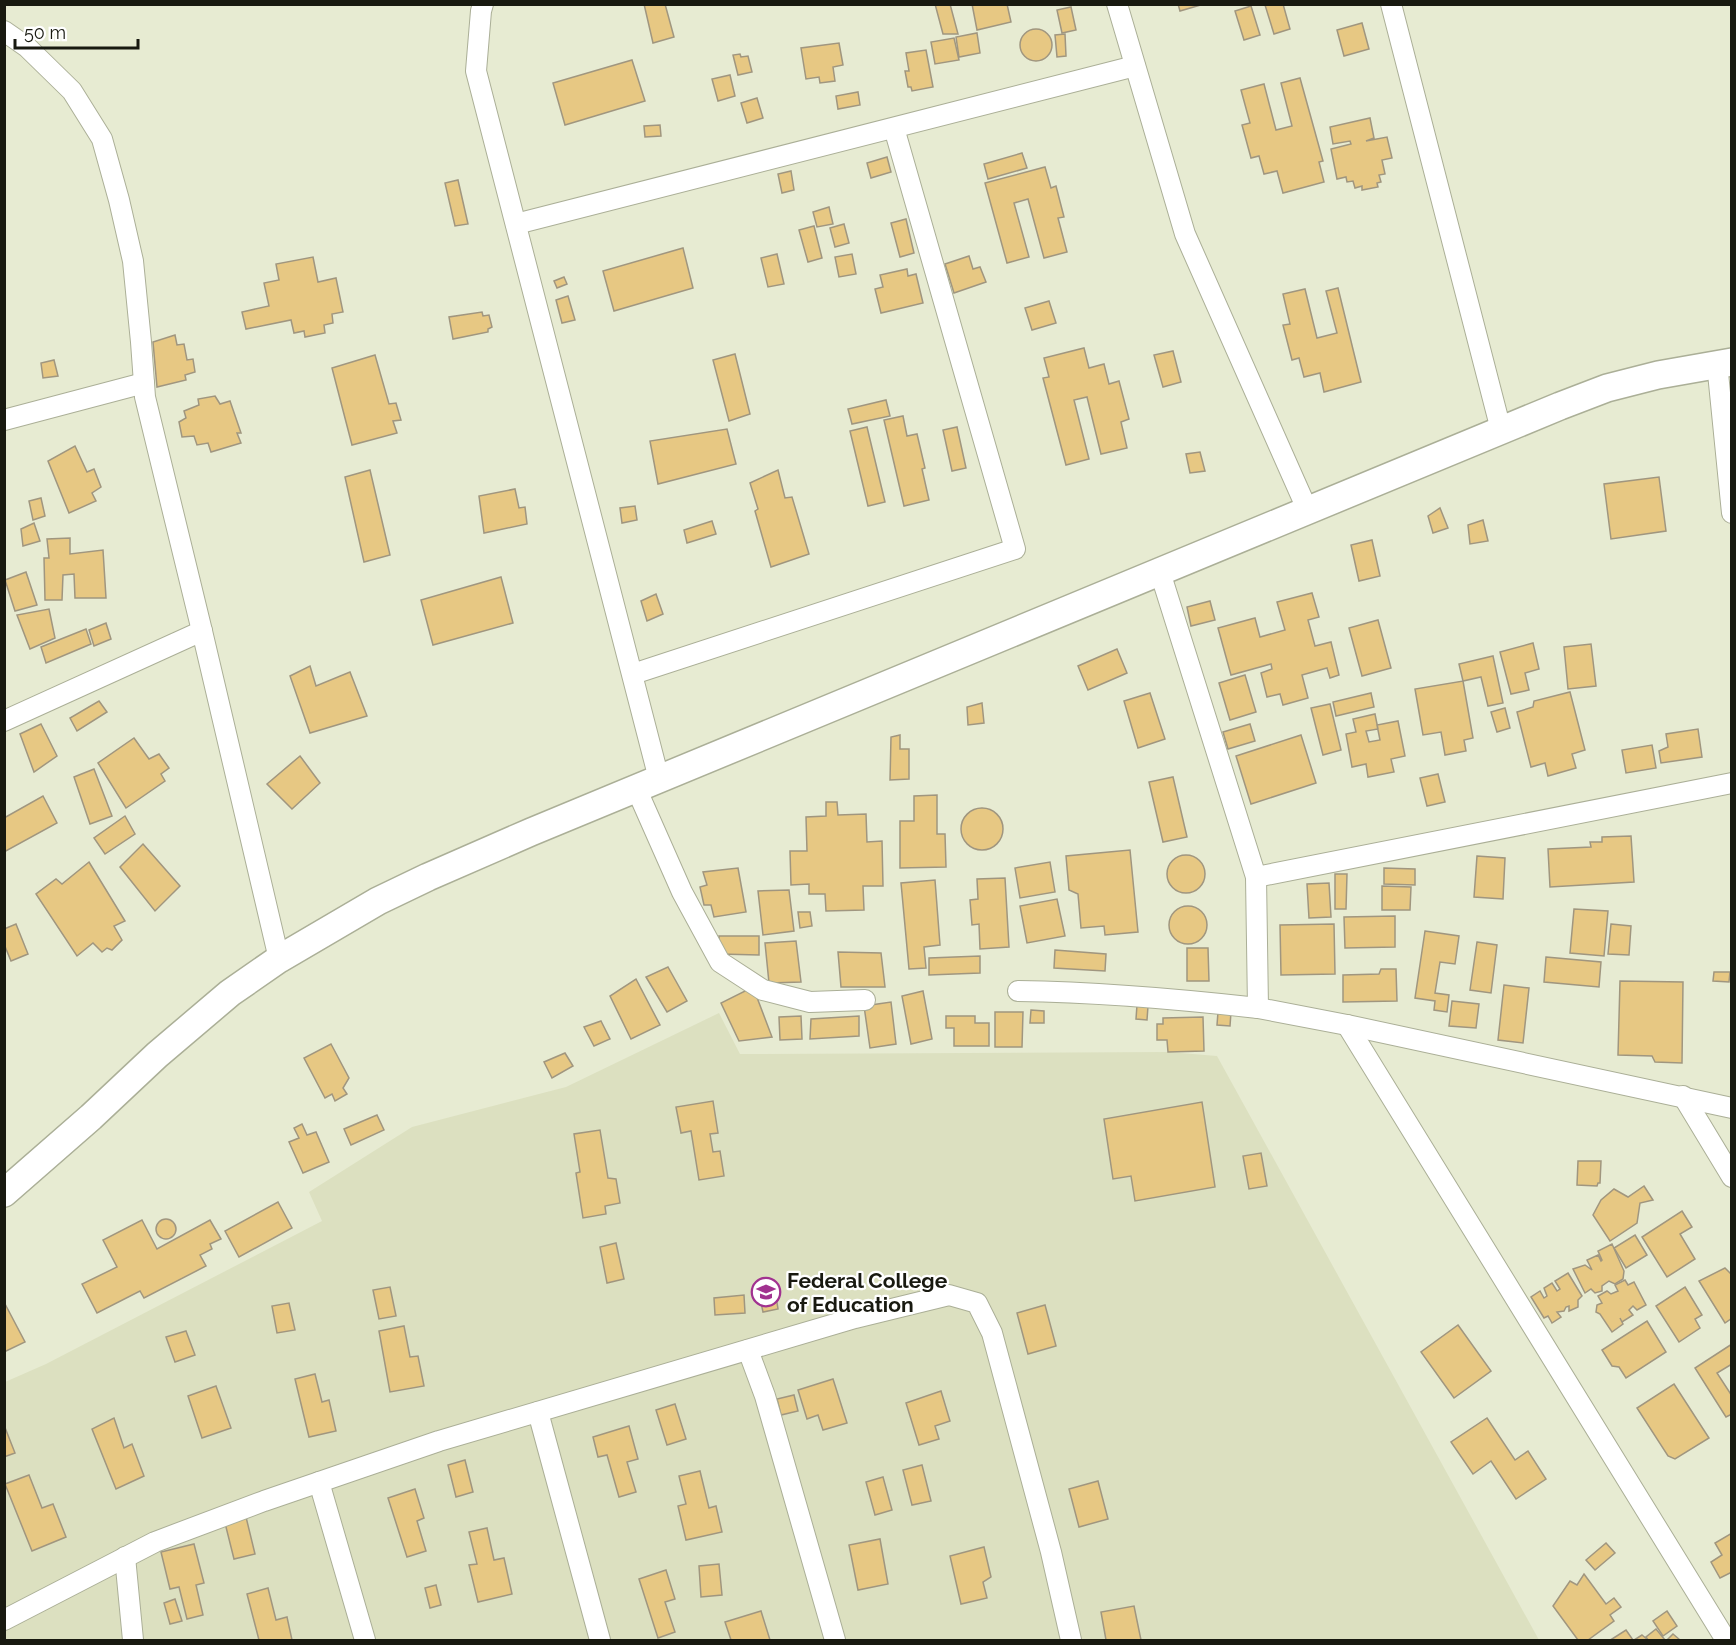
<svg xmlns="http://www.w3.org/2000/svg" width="1736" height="1645" font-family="Raleway,sans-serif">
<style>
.built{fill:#dce0c0}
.building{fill:#e7c883;stroke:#a0967f;stroke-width:1.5}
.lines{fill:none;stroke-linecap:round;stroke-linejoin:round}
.street-casing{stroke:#abaf97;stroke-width:22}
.secondary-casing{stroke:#abaf97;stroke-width:30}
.street{stroke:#fff;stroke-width:20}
.secondary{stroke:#fff;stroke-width:27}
.labels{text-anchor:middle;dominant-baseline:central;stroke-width:4.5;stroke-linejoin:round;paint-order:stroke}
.poi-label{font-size:21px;font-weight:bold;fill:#181910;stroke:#fff;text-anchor:start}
</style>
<rect width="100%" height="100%" fill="#e7ebd2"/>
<path class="built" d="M719,1013L740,1054L1168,1052L1217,1056L1539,1640H5V1382L46,1364L322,1221L309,1192L412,1127L566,1087Z"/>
<g class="building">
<path d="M644,4H665L674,37L653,43Z"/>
<path d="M935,4H950L958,34H943Z"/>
<path d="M972,4H1007L1011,22L977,30Z"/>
<path d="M1178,4H1204L1180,11Z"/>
<path d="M1283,4L1290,29L1274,34L1265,5Z"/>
<path d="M1251,6L1260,35L1244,40L1235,11Z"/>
<path d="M1071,7L1076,30L1062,33L1057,10Z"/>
<path d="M1362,23L1369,49L1344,56L1337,30Z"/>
<circle cx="1036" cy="45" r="16"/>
<path d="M977,33L980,53L959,57L956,37Z"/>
<path d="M1065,34L1066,56L1057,57L1055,35Z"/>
<path d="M954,38L959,60L935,64L931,42Z"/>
<path d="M839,43L843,65L833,67L835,81L820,83L819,77L806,79L801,48Z"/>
<path d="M926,50L933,87L912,91L911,87H908L905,71H909L906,53Z"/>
<path d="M740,54L741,57L748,56L752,72L738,75L733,55Z"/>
<path d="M632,60L645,101L565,125L553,83Z"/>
<path d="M730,75L735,96L718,101L712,79Z"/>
<path d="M1300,78L1323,161L1319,162L1324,182L1283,193L1277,171L1264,174L1259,156L1251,158L1242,125L1250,123L1241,90L1264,84L1276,130L1292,126L1281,83Z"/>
<path d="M858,92L860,105L838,109L836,96Z"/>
<path d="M757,98L763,118L747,123L741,103Z"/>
<path d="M1370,118L1374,138L1366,141L1387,137L1392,158L1382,160L1385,174L1379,175L1381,182L1377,183L1378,187L1362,190V186L1355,188L1353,181L1347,182L1346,177L1337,179L1331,149L1351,144L1350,141L1333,144L1330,127Z"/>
<path d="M660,125L661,136L645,137L644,126Z"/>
<path d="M1022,153L1027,168L988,179L984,164Z"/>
<path d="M887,157L891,172L871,178L867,163Z"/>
<path d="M1045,167L1051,188L1056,186L1064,217L1058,218L1067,252L1044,258L1028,199L1014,203L1029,257L1007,263L985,183Z"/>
<path d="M791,171L794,190L782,193L778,174Z"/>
<path d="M458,180L468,224L455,226L445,183Z"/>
<path d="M829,207L833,224L817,227L813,212Z"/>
<path d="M906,219L914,253L900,257L891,223Z"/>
<path d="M844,224L849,243L835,247L830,228Z"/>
<path d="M814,226L822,258L808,262L799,230Z"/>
<path d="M683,248L693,288L614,311L603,271Z"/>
<path d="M777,254L784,284L768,287L761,258Z"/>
<path d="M852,254L856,274L839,277L835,257Z"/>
<path d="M969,256L973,269L980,267L986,282L954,293L945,264Z"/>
<path d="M313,257L318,282L336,278L343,312L332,314L333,323L324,325L325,333L305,337L304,331L294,333L291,320L246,329L242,312L269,306L264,283L279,280L276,264Z"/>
<path d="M907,269L908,276L916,274L923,303L881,313L875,289L883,287L880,275Z"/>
<path d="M564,277L567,284L557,288L554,281Z"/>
<path d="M1338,288L1361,382L1324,392L1320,373L1304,377L1299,358L1292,360L1283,325L1290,324L1283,294L1305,289L1317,338L1337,333L1326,291Z"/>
<path d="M568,296L575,320L562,323L556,300Z"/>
<path d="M1049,301L1056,323L1032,330L1025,308Z"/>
<path d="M482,312L483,316L489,315L492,327L488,329V332L453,339L449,317Z"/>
<path d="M175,335L177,345L184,344L187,360L193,359L195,372L185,375L186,380L157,387L153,342Z"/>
<path d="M1084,348L1089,368L1104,364L1109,384L1119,381L1129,419L1121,422L1127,448L1101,454L1087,397L1074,400L1089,459L1066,465L1043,378L1049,377L1044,358Z"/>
<path d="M1173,351L1181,382L1163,387L1154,355Z"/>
<path d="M735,354L750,414L729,421L713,360Z"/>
<path d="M375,355L389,404L396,403L401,420L393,421L397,433L352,445L332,368Z"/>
<path d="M54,360L58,376L43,378L41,363Z"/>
<path d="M215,396L220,404L230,401L241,433H237L241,443L211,452L208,443L197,445L194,436L182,437L179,422L186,418L184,411L199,405L198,399Z"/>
<path d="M886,400L890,416L852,424L848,409Z"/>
<path d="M903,416L907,436L917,434L925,468L922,469L929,500L904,506L884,420Z"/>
<path d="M867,427L885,502L868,506L850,431Z"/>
<path d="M957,427L966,468L952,471L943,430Z"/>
<path d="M727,429L736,464L658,484L650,441Z"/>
<path d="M75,446L87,472L94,469L101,487L92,493L96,501L69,513L48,461Z"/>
<path d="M1200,452L1205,471L1190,473L1186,454Z"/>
<path d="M370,470L390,555L364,562L345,477Z"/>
<path d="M778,470L785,498L792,497L809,554L771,567L755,511L758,509L750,483Z"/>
<path d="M1659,477L1666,531L1611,539L1604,484Z"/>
<path d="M515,489L519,508L525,507L527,524L484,533L479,496Z"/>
<path d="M41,498L45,516L33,520L29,501Z"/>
<path d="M635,506L637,520L622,523L620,508Z"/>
<path d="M1440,508L1448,528L1433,533L1428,516Z"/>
<path d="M1483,520L1488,541L1470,544L1468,525Z"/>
<path d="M712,521L716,534L687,543L684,530Z"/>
<path d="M34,523L40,541L23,546L21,529Z"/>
<path d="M70,538V554L103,550L106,598H75L74,574L63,575L62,600H45L44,558H49L47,539Z"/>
<path d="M1372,540L1380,576L1359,581L1351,545Z"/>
<path d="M26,572L37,605L15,611L5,580Z"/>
<path d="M501,577L513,623L433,645L421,600Z"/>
<path d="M1312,593L1319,617L1308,620L1315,646L1331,642L1339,675L1330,678L1327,668L1302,675L1308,698L1283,705L1280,694L1267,697L1261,673L1272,669L1271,664L1231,675L1218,628L1255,618L1260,637L1285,630L1277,602Z"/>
<path d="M656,594L663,614L647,621L641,601Z"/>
<path d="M1210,601L1215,620L1191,626L1187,607Z"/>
<path d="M49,609L55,638L30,649L17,615Z"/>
<path d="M1378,620L1391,668L1362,676L1349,628Z"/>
<path d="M106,623L111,639L94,646L89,630Z"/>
<path d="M86,629L91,644L46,663L41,647Z"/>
<path d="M1533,643L1539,669L1525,673L1529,690L1511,694L1500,652Z"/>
<path d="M1591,644L1596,686L1568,689L1564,647Z"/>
<path d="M1117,649L1127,673L1088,690L1078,666Z"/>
<path d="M1493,656L1503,703L1488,706L1481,677L1463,681L1459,664Z"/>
<path d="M310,666L316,686L350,672L367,716L310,733L290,676Z"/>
<path d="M1245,675L1256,712L1230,720L1219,683Z"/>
<path d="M1463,681L1473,738L1464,740L1466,751L1445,755L1441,732L1423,735L1415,689Z"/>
<path d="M1570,692L1585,750L1572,754L1576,768L1548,776L1545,763L1531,767L1517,712L1533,707L1534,701Z"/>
<path d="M1150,693L1165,739L1138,748L1124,701Z"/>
<path d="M1371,693L1374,707L1336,716L1333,702Z"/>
<path d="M99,701L107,712L77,731L70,718Z"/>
<path d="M982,703L984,723L968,725L967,707Z"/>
<path d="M1330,704L1341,750L1323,755L1311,708Z"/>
<path d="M1505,708L1510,728L1497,732L1491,712Z"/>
<path d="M1375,714L1378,729L1366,731L1369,742L1380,740L1377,725L1398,721L1405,756L1391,759L1394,772L1368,777L1366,764L1352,767L1346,734L1356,732L1353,719Z"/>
<path d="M41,724L57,756L34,772L20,734Z"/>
<path d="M1250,724L1255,741L1228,749L1223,732Z"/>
<path d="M1698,729L1702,757L1661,763L1659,751L1668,747L1666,734Z"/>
<path d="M900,735V749H909V779L890,780L891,737Z"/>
<path d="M1301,735L1316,783L1251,804L1236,756Z"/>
<path d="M134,738L149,759L159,754L169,768L161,774L165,781L126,808L98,763Z"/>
<path d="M1652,745L1656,768L1626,773L1622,750Z"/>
<path d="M300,756L320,783L292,809L267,784Z"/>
<path d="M94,769L112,816L90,824L74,777Z"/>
<path d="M1438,774L1445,802L1427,806L1420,778Z"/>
<path d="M1173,777L1187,837L1163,842L1149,782Z"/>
<path d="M937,795V834H945L946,867L900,868V821H914V796Z"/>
<path d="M43,796L57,823L4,852V818Z"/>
<path d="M826,802H837L838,815L866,814L867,842L882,841L883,886H863L864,910L826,911L825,894H809V884L791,885L790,851H807L806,817L826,816Z"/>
<circle cx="982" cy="829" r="21"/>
<path d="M125,816L135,834L105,854L94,838Z"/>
<path d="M1631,836L1634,882L1550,887L1548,849L1591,847L1590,842H1602V837Z"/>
<path d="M143,844L180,886L155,911L120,867Z"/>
<path d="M1130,850L1138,932L1105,935L1104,926L1081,928L1078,894L1069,890L1066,856Z"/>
<circle cx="1186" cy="874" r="19"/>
<path d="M1477,856L1505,858L1503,899L1474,897Z"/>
<path d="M89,862L125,921L114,926L122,940L112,950L107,948L102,952L93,943L77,956L36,894L56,879L62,884Z"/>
<path d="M1050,862L1055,892L1020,898L1015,868Z"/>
<path d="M738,868L746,912L714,917L711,905H704L700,887L707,885L703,872Z"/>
<path d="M1384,868L1415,869V885L1384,884Z"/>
<path d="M1335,874H1347L1346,909H1335Z"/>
<path d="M1005,878L1009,947L980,949L979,924L972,925L970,900L978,899L977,879Z"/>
<path d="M935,880L940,945L924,947L926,968L909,969L901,883Z"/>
<path d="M1329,883L1331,917L1309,918L1307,884Z"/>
<path d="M1382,886L1411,887L1410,910H1382Z"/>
<path d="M789,890L794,931L763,935L758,891Z"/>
<path d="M1057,899L1065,936L1027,943L1020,906Z"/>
<circle cx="1188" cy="925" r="19"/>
<path d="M1574,909L1608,911L1604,956L1570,953Z"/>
<path d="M798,912H810L812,926L800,928Z"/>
<path d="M1395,916V947L1345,948L1344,917Z"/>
<path d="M16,924L28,954L11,961L4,944V929Z"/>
<path d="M1334,924L1335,974L1281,975L1280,925Z"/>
<path d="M1611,924L1631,926L1629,955L1608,954Z"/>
<path d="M1425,931L1459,936L1455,964L1440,962L1435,993L1449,995L1447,1012L1434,1010L1435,1001L1415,998Z"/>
<path d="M719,936H759V955L720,954Z"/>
<path d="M796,941L801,982L769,983L765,943Z"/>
<path d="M1477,942L1497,945L1491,993L1470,990Z"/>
<path d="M1187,948H1208L1209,981H1187Z"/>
<path d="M1055,950L1106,954L1105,971L1054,968Z"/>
<path d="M838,952L881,953L885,987H841Z"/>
<path d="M980,956V973L929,975V958Z"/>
<path d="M1546,957L1601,962L1599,987L1544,982Z"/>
<path d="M668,967L687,1001L667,1012L646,977Z"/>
<path d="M1381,969H1396L1397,1001L1343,1002V975L1379,974Z"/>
<path d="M1714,972H1730L1729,982L1713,981Z"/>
<path d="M636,979L660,1025L631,1039L610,996Z"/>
<path d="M1620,981L1683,982L1682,1063L1655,1062L1652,1056L1618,1055Z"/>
<path d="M1504,985L1529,988L1523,1043L1498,1040Z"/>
<path d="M753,987L772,1037L739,1041L721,1003Z"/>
<path d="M923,991L932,1039L911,1044L902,996Z"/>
<path d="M1452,1001L1479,1004L1476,1028L1449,1026Z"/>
<path d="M891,1002L896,1044L870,1048L864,1006Z"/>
<path d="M1137,1005L1148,1006L1147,1020L1136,1019Z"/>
<path d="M1031,1010L1044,1011V1023H1030Z"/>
<path d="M995,1012H1023L1022,1047H995Z"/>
<path d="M1218,1012H1231L1230,1026L1217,1025Z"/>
<path d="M801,1016L802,1039L780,1040L779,1017Z"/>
<path d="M859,1016V1036L810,1039L811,1019Z"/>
<path d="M946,1016H975V1023H989V1046H954V1028H946Z"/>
<path d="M1203,1017L1204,1051L1168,1052L1167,1040H1157V1024H1163V1018Z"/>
<path d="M601,1021L610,1039L594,1046L584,1027Z"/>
<path d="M331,1044L349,1078L343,1088L347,1094L335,1101L332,1094L325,1098L304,1058Z"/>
<path d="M565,1053L573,1066L552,1078L544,1062Z"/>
<path d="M713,1101L718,1133L710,1134L713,1152L720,1151L724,1176L699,1180L691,1131L681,1133L676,1107Z"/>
<path d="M1202,1102L1215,1187L1135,1201L1131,1176L1113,1179L1104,1119Z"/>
<path d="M377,1115L384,1130L351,1145L344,1129Z"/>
<path d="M302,1124L307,1135L316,1132L329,1162L303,1173L289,1142L299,1138L294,1128Z"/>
<path d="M600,1130L608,1178L616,1179L620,1203L605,1206L606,1214L583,1218L576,1173L580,1172L574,1134Z"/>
<path d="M1261,1153L1267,1186L1249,1189L1243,1156Z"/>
<path d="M1578,1161H1601L1600,1183H1598L1597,1186L1577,1185Z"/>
<path d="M1644,1186L1653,1200L1640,1203L1637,1223L1610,1241L1593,1215L1601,1200L1614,1189L1628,1197Z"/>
<path d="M278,1202L292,1228L239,1257L225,1231Z"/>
<path d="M1682,1211L1692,1227L1680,1234L1695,1259L1667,1277L1642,1237Z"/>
<circle cx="166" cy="1229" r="10"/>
<path d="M142,1220L157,1249L210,1220L221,1239L210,1244L212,1249L200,1255L206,1266L144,1298L140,1291L97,1313L82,1284L117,1267L103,1240Z"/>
<path d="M1635,1235L1647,1255L1626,1268L1614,1248Z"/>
<path d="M616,1243L624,1279L607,1283L600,1247Z"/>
<path d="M1612,1244L1624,1271L1623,1279L1615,1284L1609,1281L1602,1286V1291L1595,1293L1591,1289L1585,1293L1573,1269L1585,1265L1592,1270L1587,1260L1598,1255L1601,1261L1602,1260L1598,1251Z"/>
<path d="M1725,1268L1732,1275V1318L1725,1323L1699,1281Z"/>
<path d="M1568,1273L1582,1296L1578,1300V1307L1569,1311V1306L1566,1307L1564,1311L1557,1312L1561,1317L1552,1323L1548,1316L1544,1318L1531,1297L1540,1291L1544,1298L1547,1296L1544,1288L1552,1283L1557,1291L1560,1289L1555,1281Z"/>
<path d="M1625,1280L1628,1285L1634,1282L1646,1305L1637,1310L1633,1306L1629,1310L1633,1315L1622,1322L1620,1318L1623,1324L1612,1332L1600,1314L1596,1312L1597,1305L1602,1303L1598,1296L1607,1291L1611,1294L1618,1291L1615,1285Z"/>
<path d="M390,1287L396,1316L379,1319L373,1290Z"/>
<path d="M1685,1287L1702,1315L1695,1319L1700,1328L1679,1342L1656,1306Z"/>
<path d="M775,1290L778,1309L763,1312L759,1293Z"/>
<path d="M744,1295L745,1313L715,1315L714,1298Z"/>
<path d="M4,1302L25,1342L4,1352Z"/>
<path d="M289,1303L295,1330L277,1333L272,1306Z"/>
<path d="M1045,1305L1056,1346L1028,1354L1017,1313Z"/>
<path d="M1647,1321L1666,1352L1626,1378L1619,1367L1612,1366L1602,1350Z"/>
<path d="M1458,1325L1491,1371L1454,1398L1421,1352Z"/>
<path d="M404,1326L410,1357L418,1356L424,1386L390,1392L379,1331Z"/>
<path d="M186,1331L195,1355L175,1362L166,1337Z"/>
<path d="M1732,1344V1364L1717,1373L1732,1396V1414L1726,1417L1695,1368Z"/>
<path d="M315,1374L322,1402L329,1400L336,1431L309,1437L295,1379Z"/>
<path d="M833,1379L847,1423L823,1430L818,1415L807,1419L798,1390Z"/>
<path d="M1674,1384L1709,1438L1675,1459L1668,1456L1637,1408Z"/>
<path d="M216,1386L231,1428L202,1438L188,1396Z"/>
<path d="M941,1391L950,1421L935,1426L939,1439L919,1445L906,1403Z"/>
<path d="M794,1395L798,1411L781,1415L777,1399Z"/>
<path d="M675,1404L686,1439L667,1445L656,1410Z"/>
<path d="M114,1418L124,1448L132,1444L144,1476L116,1489L92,1429Z"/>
<path d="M1487,1418L1515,1460L1528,1451L1546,1479L1516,1499L1491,1461L1473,1474L1451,1442Z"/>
<path d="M4,1425L15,1453L4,1457Z"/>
<path d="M629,1426L638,1459L627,1462L636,1492L619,1497L607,1455L598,1457L593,1437Z"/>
<path d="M465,1460L473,1492L456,1497L448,1465Z"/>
<path d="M922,1465L931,1501L912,1505L903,1470Z"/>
<path d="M700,1471L709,1508L716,1506L722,1532L686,1540L678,1506L686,1504L679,1476Z"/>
<path d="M29,1475L42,1508L53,1504L66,1537L32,1551L5,1484Z"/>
<path d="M883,1477L892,1510L875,1515L866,1482Z"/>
<path d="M1098,1481L1108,1519L1079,1527L1069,1489Z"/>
<path d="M415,1489L424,1518L417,1521L426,1551L407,1557L388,1498Z"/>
<path d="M246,1517L255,1554L234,1559L225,1523Z"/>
<path d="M487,1528L494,1560L504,1558L512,1594L478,1602L469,1565L477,1564L469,1532Z"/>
<path d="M1732,1533V1572L1720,1578L1711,1562L1722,1555L1715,1543Z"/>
<path d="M880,1539L888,1584L858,1590L849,1545Z"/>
<path d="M1606,1543L1615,1553L1595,1570L1586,1560Z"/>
<path d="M194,1544L204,1583L196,1585L203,1615L187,1619L179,1587L170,1589L161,1552Z"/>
<path d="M984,1547L991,1577L983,1582L987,1598L961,1604L950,1556Z"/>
<path d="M719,1564L722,1595L701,1597L699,1566Z"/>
<path d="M666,1570L675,1599L665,1602L675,1632L658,1638L639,1579Z"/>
<path d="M1584,1574L1606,1604L1614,1598L1621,1607L1610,1615L1614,1621L1588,1640H1578L1553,1606L1570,1581L1577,1585Z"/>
<path d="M436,1585L441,1605L430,1608L425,1588Z"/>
<path d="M268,1588L276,1620L287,1617L292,1640H259L247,1594Z"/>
<path d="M175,1599L182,1621L170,1624L164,1603Z"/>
<path d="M1134,1606L1141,1640H1106L1101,1612Z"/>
<path d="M761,1611L770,1640H731L725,1622Z"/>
<path d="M1667,1611L1677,1626L1663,1636L1653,1621Z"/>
<path d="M1656,1629L1665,1640H1648L1646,1637Z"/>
<path d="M1626,1630L1633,1640H1614L1612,1639Z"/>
<path d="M1673,1634L1680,1640H1667Z"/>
<path d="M1642,1635L1648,1640H1634Z"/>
</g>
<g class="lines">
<g class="street-casing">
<g id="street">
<path d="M483,4L481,11L476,71L659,779"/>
<path d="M1117,4L1185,234L1307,509"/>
<path d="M1391,4L1501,430"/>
<path d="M4,31L27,47L72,91L102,139L119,200L133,261L141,342L145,397L202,631L279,959"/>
<path d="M516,224L1135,66"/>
<path d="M1717,363L1732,513"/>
<path d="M4,420L144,383"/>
<path d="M1160,572L1256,877L1258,1008L1347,1025L1732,1108"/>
<path d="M633,674L1015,549L894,128"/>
<path d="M4,721L202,631"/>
<path d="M636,788L682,892L720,962L763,990L810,1002L865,1000"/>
<path d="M1256,877L1732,783"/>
<path d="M1018,991C1098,992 1178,999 1258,1008"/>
<path d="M1347,1025L1726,1640"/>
<path d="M1683,1096L1732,1177"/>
<path d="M748,1350L765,1396L835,1640"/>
<path d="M538,1412L600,1640"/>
<path d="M319,1482L365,1640"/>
<path d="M125,1557L133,1640"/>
<path d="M4,1620L155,1542L264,1501L439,1441L855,1318L949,1295L977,1303L992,1333L1051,1552L1071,1640"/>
</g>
</g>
<g class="secondary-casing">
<path id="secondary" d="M4,1193L91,1117L157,1055L230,993L279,959L378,901L428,877L531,832L1560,406L1607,388L1658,375L1732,362"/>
</g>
<use href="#street" class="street"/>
<use href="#secondary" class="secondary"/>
</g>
<defs>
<g id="school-ring" transform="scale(1.5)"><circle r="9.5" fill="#fff" stroke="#a13290" stroke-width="1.5"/><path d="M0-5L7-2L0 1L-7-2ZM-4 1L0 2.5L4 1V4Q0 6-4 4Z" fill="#a13290"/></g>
</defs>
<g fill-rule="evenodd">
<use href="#school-ring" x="766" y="1292"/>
</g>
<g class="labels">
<g class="poi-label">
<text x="787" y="1280">Federal College<tspan x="787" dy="24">of Education</tspan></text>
</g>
</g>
<rect width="1736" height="1645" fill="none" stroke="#181910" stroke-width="12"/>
<path d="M15 39v9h123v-9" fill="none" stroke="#181910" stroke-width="3"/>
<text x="24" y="39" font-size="18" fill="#181910" stroke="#ffffff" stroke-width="4.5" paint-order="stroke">50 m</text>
</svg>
